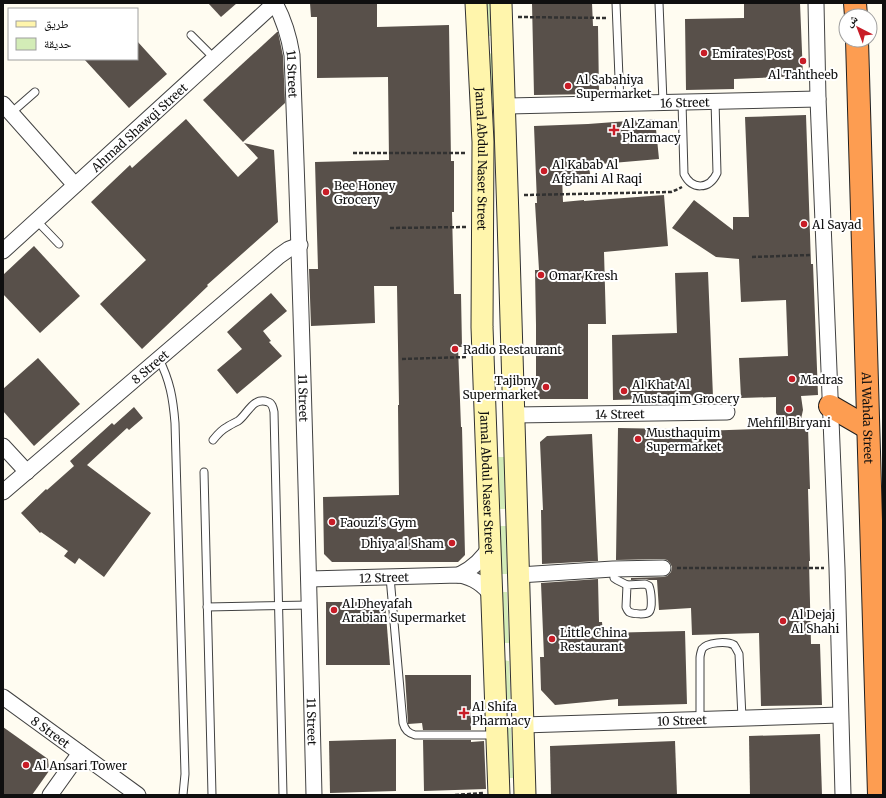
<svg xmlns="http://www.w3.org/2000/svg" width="886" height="798" font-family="Merriweather,'Noto Naskh Arabic',serif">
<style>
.green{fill:#d3ecb7}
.building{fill:#58504a}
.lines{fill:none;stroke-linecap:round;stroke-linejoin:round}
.lane-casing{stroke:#424242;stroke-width:9}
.street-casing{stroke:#424242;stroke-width:17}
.secondary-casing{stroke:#313131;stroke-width:23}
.highway-casing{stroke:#202020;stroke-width:24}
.path{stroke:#313131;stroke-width:2.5;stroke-dasharray:4 2;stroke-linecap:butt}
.lane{stroke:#fff;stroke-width:7}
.street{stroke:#fff;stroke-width:15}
.secondary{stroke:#fff5ac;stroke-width:21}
.highway{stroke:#fd9d51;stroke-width:22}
.poi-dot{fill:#c81d27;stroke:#fff;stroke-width:1.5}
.labels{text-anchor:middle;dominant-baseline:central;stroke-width:4;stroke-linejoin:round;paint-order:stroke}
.poi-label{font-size:12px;fill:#0f0f0f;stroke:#fff;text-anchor:start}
.street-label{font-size:12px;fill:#0f0f0f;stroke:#fff}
</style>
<rect width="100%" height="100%" fill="#fffcf1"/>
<g class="green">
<path d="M484,3H491L492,36H485Z"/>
<path d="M492,53L494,105H489L486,54H489Z"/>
<path d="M498,457H504L505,509H499Z"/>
<path d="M499,526H506L507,574H501Z"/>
<path d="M501,592H507L509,643H503Z"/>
<path d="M503,660L509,661L511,711L506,710Z"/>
<path d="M505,728H511L513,778H507Z"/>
</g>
<g class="building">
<path d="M208,3H237L221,17Z"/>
<path d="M310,3H377V27L449,25L451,161H454V212H452L454,294H461L462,347H458L461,427H462L465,555L458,562H332L324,554L323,497L399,495L398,405H399L397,286H374L375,323L311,326L309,269H318L315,162L389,160L388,77L317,78V17H311Z"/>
<path d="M532,3H592L593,26H598L599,94L534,95Z"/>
<path d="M744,3H800L803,76L734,79V89L686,90L685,19L744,18Z"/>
<path d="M278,32L283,56L285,103L243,142L203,100L277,32Z"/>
<path d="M137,41L167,74L129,108L84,59H137Z"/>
<path d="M806,115L811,264H813L818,395L801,396L803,410L799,428L808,427L810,489H808L810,561H809L811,644H820L822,705L761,706L759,633L692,635L691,608L659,610L657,580H649L645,579L631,580V578L663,577L667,576L671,572L672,567L670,563L667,560L663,559L616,560L618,428L673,429V432L783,428L776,413V397L741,398L739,358L788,356L786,300L741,302L739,259L716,257L672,228L694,200L733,230V217H749L745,117Z"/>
<path d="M186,119L238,177L258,158L244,143L274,150L278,222L207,285L208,286L142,349L100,304L146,260L91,202L130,165L132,168Z"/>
<path d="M655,119L659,159L589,165L590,174L562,176L563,202L584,200V201L664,195L668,246L604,252L606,324H588V399H536V325L535,270H539L535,203H537L534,126L588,124Z"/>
<path d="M34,246L80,296L40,333L3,294V275Z"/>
<path d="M708,272L713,397L613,400L612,335L677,333L675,273Z"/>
<path d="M271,293L287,311L263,331L271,341L269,342L282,356L237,394L217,370L242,349L227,332Z"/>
<path d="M38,358L80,404L34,446L3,411V389Z"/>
<path d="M134,407L143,418L129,430L127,428L87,465L151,513L104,577L79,558L75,564L64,556L68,551L41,532L40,533L21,513L46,489L47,490L74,466L70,461L112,423L114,425Z"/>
<path d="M592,434L598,561L542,564L541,510H543L540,442L547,436Z"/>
<path d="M598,579L599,622H602L603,633L685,631L687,704L618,706V699L555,705L541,690L540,657H544L541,583Z"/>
<path d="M326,602H385L390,665H326Z"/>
<path d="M405,675H471V730H423L422,723L408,724Z"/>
<path d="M3,727L48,759L49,771L32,795H3Z"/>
<path d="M820,734L822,795H750L749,736Z"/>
<path d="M396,739V791L330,793L329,741Z"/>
<path d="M423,740H471V742L484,741L486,789L424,791Z"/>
<path d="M675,741L677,795H551L550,746Z"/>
</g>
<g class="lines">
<g class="lane-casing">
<g id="lane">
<path d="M616,3L620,103"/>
<path d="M659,3L663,102"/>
<path d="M191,35L214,58"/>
<path d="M682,102L684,174C692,190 709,190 717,173L715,101"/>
<path d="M11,113L35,92"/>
<path d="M36,220L59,244"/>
<path d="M159,359C170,381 173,398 175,423L185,774L183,795"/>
<path d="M213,440C217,435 221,430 227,427C230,425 234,423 238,421C247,415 253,396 268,402C272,403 273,407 274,412L283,795"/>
<path d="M204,472L212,795"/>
<path d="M613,569L614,578L617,580L627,585"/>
<path d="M390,577L403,723C405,730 408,733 415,735H494"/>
<path d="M645,584L649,586C651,591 653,608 649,612C646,615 633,614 629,612C627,610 627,609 626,607L627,585Z"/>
<path d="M207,607L310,605"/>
<path d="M700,719V658C700,655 701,652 702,649C707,642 727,641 734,645C736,648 737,650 739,654L742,718"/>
</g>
</g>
<g class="street-casing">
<g id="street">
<path id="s1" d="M275,3C284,20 289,36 292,55C302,302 308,548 314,795"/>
<path d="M816,3L818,99L837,568L843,795"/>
<path d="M3,104L75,185"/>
<path id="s2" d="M504,106L818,99"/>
<path id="s3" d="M3,251L275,3"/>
<path id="s4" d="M514,415L727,412"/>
<path d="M3,446L27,472"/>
<path id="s5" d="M3,492L279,256L289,249L300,245"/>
<path d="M459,575C474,568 483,559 491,545"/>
<path d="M519,575L613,569L663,568"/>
<path id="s6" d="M309,579L459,575C474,578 483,584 492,596"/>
<path id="s7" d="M3,697L138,795"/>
<path id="s8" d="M523,725L840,715"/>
<path d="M50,795L80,753"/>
</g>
</g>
<g class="secondary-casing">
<g id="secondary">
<path id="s9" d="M476,3L483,142L482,327L499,795"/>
<path d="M501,3L508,218L525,795"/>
</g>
</g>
<g class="highway-casing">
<g id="highway">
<path d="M855,3L856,16"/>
<path id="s10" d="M857,40L879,795"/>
<path d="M830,406L868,428"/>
</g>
</g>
<g class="path">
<path d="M518,17L607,18"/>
<path d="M353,153H466"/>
<path d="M524,195L671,192L676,190L682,187"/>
<path d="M390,228L466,227"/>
<path d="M752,257L810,255"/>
<path d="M402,359L466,357"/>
<path d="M677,568H824"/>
<path d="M455,795L483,793"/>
</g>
<use href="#lane" class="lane"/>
<use href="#street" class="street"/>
<use href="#secondary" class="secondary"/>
<use href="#highway" class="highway"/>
</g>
<g class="poi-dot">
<circle cx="704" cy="53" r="4"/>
<circle cx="803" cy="61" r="4"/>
<circle cx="568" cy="86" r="4"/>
<path d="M612 124h4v4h4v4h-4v4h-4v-4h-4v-4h4z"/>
<circle cx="544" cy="171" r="4"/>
<circle cx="326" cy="192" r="4"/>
<circle cx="804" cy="224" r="4"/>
<circle cx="541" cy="275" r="4"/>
<circle cx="455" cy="349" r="4"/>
<circle cx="792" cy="379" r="4"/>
<circle cx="546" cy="387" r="4"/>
<circle cx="624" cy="391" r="4"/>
<circle cx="789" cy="409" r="4"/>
<circle cx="638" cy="439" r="4"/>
<circle cx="332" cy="522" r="4"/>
<circle cx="452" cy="543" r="4"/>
<circle cx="334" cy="610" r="4"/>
<circle cx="783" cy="621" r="4"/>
<circle cx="552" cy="639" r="4"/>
<path d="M462 707h4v4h4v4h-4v4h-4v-4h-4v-4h4z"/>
<circle cx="26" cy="765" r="4"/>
</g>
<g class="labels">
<g class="poi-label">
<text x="712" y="53">Emirates Post</text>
<text x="803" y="74" text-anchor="middle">Al Tahtheeb</text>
<text x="576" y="79">Al Sabahiya<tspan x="576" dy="14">Supermarket</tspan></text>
<text x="622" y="123">Al Zaman<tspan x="622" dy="14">Pharmacy</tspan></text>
<text x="552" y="164">Al Kabab Al<tspan x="552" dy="14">Afghani Al Raqi</tspan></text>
<text x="334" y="185">Bee Honey<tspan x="334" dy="14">Grocery</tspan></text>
<text x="812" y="224">Al Sayad</text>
<text x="549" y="275">Omar Kresh</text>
<text x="463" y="349">Radio Restaurant</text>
<text x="800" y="379">Madras</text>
<text x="538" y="380" text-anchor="end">Tajibny<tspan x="538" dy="14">Supermarket</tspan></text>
<text x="632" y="384">Al Khat Al<tspan x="632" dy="14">Mustaqim Grocery</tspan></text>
<text x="789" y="422" text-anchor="middle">Mehfil Biryani</text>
<text x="646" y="432">Musthaquim<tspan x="646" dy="14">Supermarket</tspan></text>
<text x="340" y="522">Faouzi's Gym</text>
<text x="444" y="543" text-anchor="end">Dhiya al Sham</text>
<text x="342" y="603">Al Dheyafah<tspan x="342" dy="14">Arabian Supermarket</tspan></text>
<text x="791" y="614">Al Dejaj<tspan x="791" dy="14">Al Shahi</tspan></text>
<text x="560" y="632">Little China<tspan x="560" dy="14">Restaurant</tspan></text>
<text x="472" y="706">Al Shifa<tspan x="472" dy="14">Pharmacy</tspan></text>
<text x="34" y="765">Al Ansari Tower</text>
</g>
<g class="street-label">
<text stroke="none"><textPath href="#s1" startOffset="74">11 Street</textPath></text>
<text stroke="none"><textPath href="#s2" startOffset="181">16 Street</textPath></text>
<text stroke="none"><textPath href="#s3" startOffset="184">Ahmad Shawqi Street</textPath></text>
<text stroke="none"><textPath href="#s9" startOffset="156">Jamal Abdul Naser Street</textPath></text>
<text stroke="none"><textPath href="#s5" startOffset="193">8 Street</textPath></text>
<text stroke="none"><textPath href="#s1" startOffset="398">11 Street</textPath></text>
<text stroke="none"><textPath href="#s4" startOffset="106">14 Street</textPath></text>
<text stroke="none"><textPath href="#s10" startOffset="378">Al Wahda Street</textPath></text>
<text stroke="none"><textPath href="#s9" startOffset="480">Jamal Abdul Naser Street</textPath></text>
<text stroke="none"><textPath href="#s6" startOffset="75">12 Street</textPath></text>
<text stroke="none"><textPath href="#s8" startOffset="159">10 Street</textPath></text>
<text stroke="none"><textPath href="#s1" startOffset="722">11 Street</textPath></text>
<text stroke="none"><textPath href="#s7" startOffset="59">8 Street</textPath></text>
</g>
</g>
<rect width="886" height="798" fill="none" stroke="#0f0f0f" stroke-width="8"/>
<rect x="8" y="8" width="130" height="52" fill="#ffffff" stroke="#9f9f9f"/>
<rect x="16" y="21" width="20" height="6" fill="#fff5ac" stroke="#9f9f9f"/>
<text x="44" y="28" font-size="12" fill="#0f0f0f">طريق</text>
<rect x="16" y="38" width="20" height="12" fill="#d3ecb7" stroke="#9f9f9f"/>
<text x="44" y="48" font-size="12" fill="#0f0f0f">حديقة</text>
<g transform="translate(858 28) rotate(318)"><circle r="19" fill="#ffffff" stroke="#9f9f9f"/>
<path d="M0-3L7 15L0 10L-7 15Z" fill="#c81d27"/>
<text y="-6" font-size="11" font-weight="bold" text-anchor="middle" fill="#0f0f0f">ش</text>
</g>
</svg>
